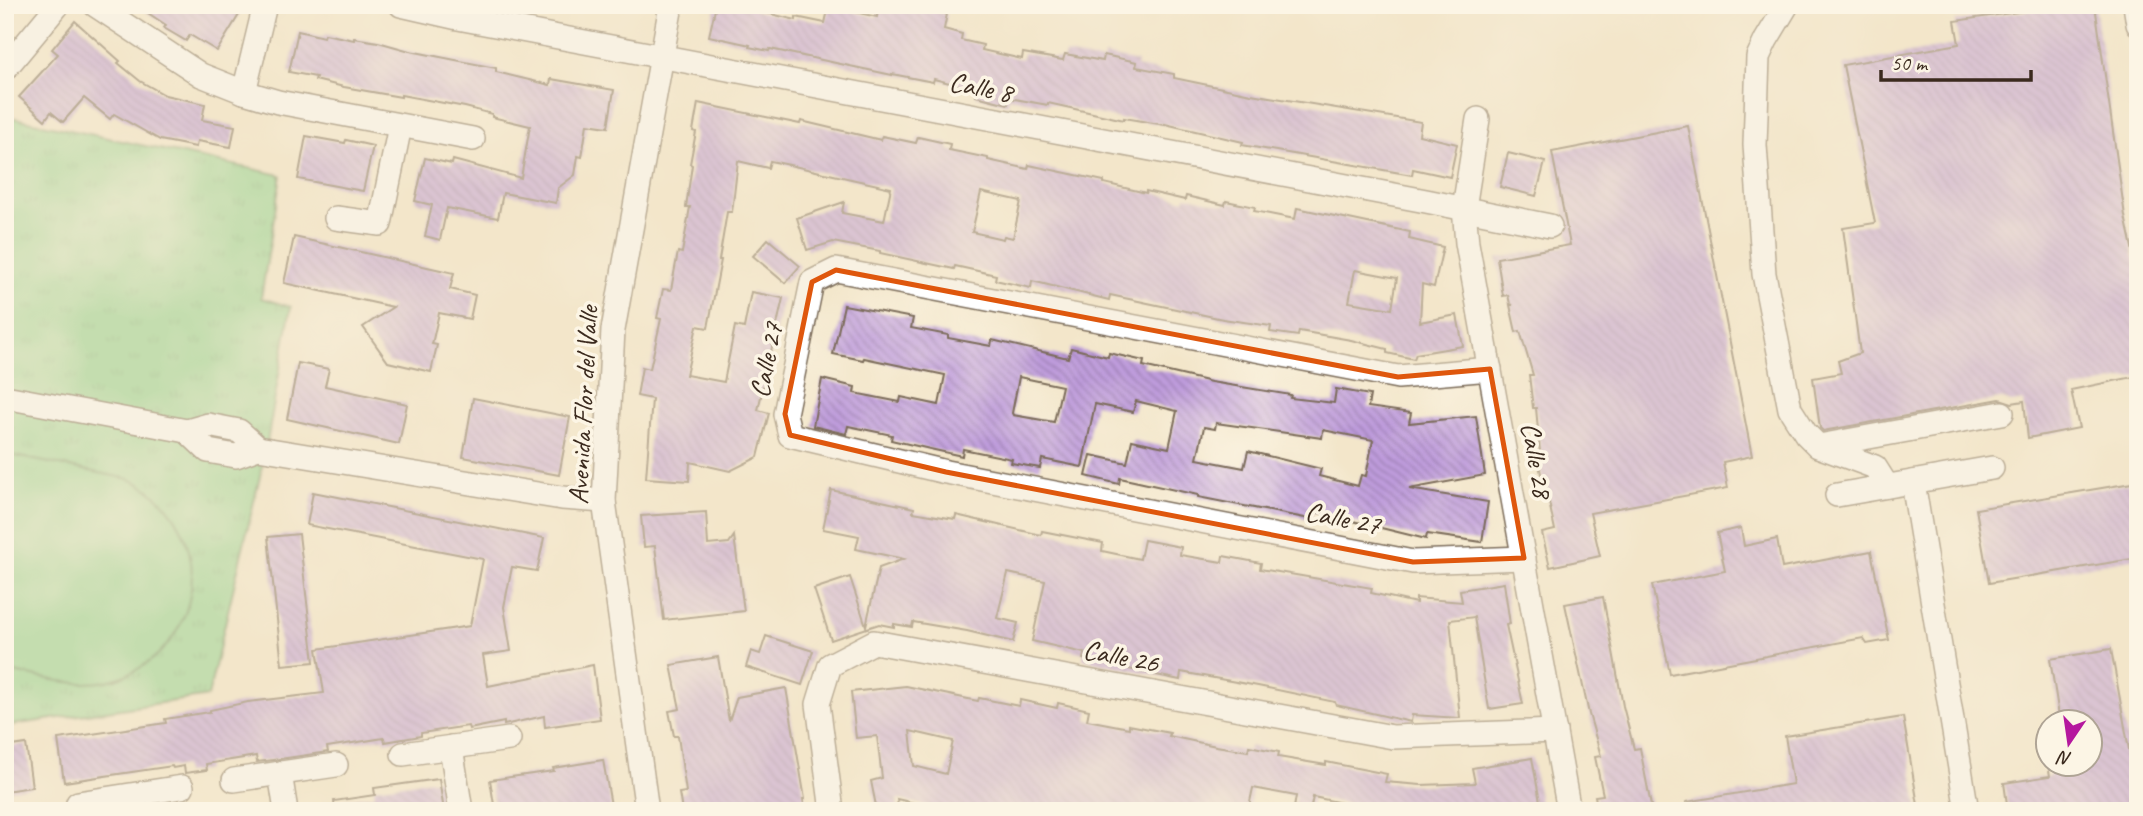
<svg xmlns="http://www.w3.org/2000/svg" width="2143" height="816" font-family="Caveat,sans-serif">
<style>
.park{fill:url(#park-tufts);stroke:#647e56;stroke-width:2}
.garden{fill:#8cd38e;stroke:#647e56;stroke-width:2}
.building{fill:url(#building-back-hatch);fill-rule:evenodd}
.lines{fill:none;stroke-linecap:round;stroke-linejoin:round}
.minor-casing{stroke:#7b6c5a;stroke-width:26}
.minor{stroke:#fff;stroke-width:23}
.marked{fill:none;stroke:#df570d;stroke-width:5;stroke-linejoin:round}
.labels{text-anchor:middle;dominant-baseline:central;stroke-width:7;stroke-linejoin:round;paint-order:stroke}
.street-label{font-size:28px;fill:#3b2a1e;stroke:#fcf5e5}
</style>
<defs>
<pattern id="park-tufts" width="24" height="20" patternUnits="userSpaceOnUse" patternTransform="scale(1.75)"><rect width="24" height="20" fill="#8cd38e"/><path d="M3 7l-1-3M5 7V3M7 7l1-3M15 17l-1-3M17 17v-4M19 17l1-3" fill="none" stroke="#7ab57a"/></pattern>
<pattern id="building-back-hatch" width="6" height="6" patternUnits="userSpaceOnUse" patternTransform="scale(1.75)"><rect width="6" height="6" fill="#be9bdc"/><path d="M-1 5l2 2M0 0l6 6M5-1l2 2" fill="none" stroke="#9c7fb2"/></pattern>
</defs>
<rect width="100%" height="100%" fill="#fcf5e5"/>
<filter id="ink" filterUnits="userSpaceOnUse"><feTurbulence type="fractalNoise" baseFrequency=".0143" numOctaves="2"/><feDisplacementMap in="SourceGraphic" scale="14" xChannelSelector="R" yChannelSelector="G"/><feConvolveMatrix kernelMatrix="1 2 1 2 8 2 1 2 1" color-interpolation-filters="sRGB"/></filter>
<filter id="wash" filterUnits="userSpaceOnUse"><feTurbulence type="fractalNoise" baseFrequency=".00686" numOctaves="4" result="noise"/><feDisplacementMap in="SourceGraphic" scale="28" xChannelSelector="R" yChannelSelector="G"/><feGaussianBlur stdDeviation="1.57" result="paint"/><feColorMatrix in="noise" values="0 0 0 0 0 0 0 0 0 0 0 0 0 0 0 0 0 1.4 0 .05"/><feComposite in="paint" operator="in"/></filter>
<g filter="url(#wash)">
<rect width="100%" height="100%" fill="#f3e6ca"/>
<path class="park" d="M5,116L281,175L261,298L291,307L264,459L208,696L5,726Z"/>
<path class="garden" d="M5,454L129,479C145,485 156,494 167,507C213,562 193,647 126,675C87,692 45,678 5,670Z"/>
<g id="blocks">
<g class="building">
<path d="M136,5H245L217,51L190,35L186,41L164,28L166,25Z"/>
<path d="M716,5H755L754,10L796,20V17L825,23L829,6L877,17L879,5H901L947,14L944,29L962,34L961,40L983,45L982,50L1022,59L1023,53L1063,60L1065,54L1103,61L1104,55L1137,62L1136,67L1174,74V78L1251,94L1421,122L1419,135L1457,144L1450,177L1413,169L1412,175L1242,145L1243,142L1165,124V125L1124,118V120L1048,103V105L1009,98L1008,104L976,96L977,90L934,79L933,82L892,74V75L770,49L769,51L749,47L750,45L709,36Z"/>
<path d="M2067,5H2095L2125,216L2138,275V376L2071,390L2079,428L2028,438L2024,401L2012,403L2000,399L1823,431L1820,428L1813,378L1841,373L1838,361L1860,353L1843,228L1875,223L1843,65L1959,44L1955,21Z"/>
<path d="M75,21L120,61L118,63L140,81L165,95L205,104L202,120L235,126L231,147L197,141L196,147L160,140L114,114L110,119L84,98L63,122L51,112L45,120L19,97L58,54L52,49Z"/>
<path d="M298,31L324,37L325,34L354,40V38L378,42L410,51L496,68V72L550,85L551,79L614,90L608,127L587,124L582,157L578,156L575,175L558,188L556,203L503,193L498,218L447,208L440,240L425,236L432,205L415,201L425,158L452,164L453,160L521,178L530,126L492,117V114L465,107L401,95V97L344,87L315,80L316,77L289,72Z"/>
<path d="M698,103L800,124L801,121L881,140L882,136L916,143L918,137L950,144L949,150L988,158V160L1028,169L1029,165L1104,181V183L1146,193V191L1185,200L1186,196L1225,205L1226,201L1255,207L1254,211L1295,219L1297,208L1410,232L1409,239L1443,247L1434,287L1422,284L1420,322L1457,315L1463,346L1416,354L1414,359L1387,353V349L1351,340L1299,331L1298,336L1270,332L1271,326L1223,319L1110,295L1109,300L1032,281L1031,288L995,280L996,275L955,266L954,269L880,253V251L833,242L807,250L797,218L844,202L842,213L884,221L891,188L785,164L770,161L768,168L738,161L732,212H727L719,260H721L708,328L697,326L686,375L724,382L735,326L744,328L751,292L783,298L758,410L769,413L758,457L730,471L690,462L689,481L646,478L652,399L637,396L642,367L650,369L661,319L657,318L663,289L671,290L678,252L682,253L690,207H686L692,165L690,164L696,132L693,131ZM981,192L1021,201L1013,238L1004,236L1003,239L972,232ZM1355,270L1397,278L1392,309L1349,302Z"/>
<path d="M1688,126L1752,456L1723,462L1728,488L1590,513L1600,556L1550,567L1542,533L1555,530L1545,484L1543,485L1537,453L1540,452L1536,408H1533L1529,375H1533L1520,331L1516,332L1510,305H1513L1510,304L1508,295L1503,296L1497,258L1570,245L1552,152Z"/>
<path d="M306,136L345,143L346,140L373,146L363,191L298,179Z"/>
<path d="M1508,153L1545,162L1536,196L1500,187Z"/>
<path d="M294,237L454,273L450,289L475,295L470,319L439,313L432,344L437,345L431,372L388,362L363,327L393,307L284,283Z"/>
<path d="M768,239L800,266L785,283L753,256Z"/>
<path d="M844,305L913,318L911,328L948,335V338L991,346L992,340L1068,358L1071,348L1108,357L1109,353L1144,361L1143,366L1211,382L1291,395L1290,398L1334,403L1336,389L1370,395L1368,407L1411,413L1409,423L1476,416L1485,475L1409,489L1488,502L1482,542L1427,534L1426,539L1312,511L1310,519L1198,497V495L1120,478L1119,484L1086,476L1091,455L1127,463L1132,440L1169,448L1177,411L1136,401L1133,412L1095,404L1082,467L1042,459L1040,468L1011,463L1012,459L963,449L962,456L930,449L891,440L892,435L848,426L846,434L813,426L822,379L855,387L854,393L900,402L901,397L939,405L945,375L864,358L863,360L833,354ZM1019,377L1062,386L1054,422L1013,415L1012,413ZM1216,423L1322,438L1323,430L1373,440L1366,476L1361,475L1358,486L1319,476L1321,469L1248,451L1244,468L1197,459L1204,427L1215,429Z"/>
<path d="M298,363L329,369L325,386L407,404L399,444L287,419Z"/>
<path d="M473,398L570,417L559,475L463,457Z"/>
<path d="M2138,482V558L1989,583L1976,509Z"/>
<path d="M831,490L914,508L913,512L955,519L956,515L1041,535L1042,531L1103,543L1102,551L1140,559L1144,540L1181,547L1180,555L1222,562L1223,556L1261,563L1260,569L1372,588L1371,593L1416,603V598L1462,602L1460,590L1504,583L1510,624L1506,625L1523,704L1489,709L1474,617L1450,620L1460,718L1412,715L1411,722L1336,705L1335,702L1258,686L1181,672L1180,680L1142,672L1083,659L1084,653L1032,641L1045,581L1008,573L997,618L1018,623L1013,642L967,631L913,622L912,627L894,624V627L879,624L831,640L814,589L850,577L866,626L879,568L904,559L856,549L859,536L823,529Z"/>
<path d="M313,492L544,538L537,571L512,567L504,607L511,651L483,655L488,686L593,665L600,719L545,727L544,716L504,725V722L469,729L468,726L421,733V736L385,742L384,738L327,747L328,752L273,760L257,762L256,756L206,764L207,770L185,773L184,766L173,768L172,766L64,782L58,739L166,723L165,719L210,712V710L248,702L324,693L317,649L470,626L483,559L307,525Z"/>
<path d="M706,512L708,545L729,543L734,536L744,611L664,620L655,546L644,547L641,516Z"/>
<path d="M1741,528L1744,546L1777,539L1782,568L1871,551L1889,640L1867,644L1863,638L1670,674L1652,585L1725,571L1717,533Z"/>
<path d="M299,534L314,662L282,665L268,537Z"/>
<path d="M1603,597L1623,706L1634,749L1640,748L1652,811H1598L1595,796L1603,795L1595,757L1601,756L1589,714L1565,604Z"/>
<path d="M766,636L813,651L802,685L746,667L751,651L760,654Z"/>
<path d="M2111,649L2138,800V811H2008L2004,783L2050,776L2048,764H2090V722H2060L2050,659Z"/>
<path d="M718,657L729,721L737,697L786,688L805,799H803L805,811H682L679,793L686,792L678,736H674L669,711L680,709L671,665Z"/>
<path d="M906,686L978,701L979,698L1019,706L1020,700L1057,708L1058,703L1089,710L1087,720L1129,728V725L1170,733L1169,736L1216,746L1248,751L1249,746L1279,752L1278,757L1326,765V762L1387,774L1385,782L1421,785L1475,783L1472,768L1532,758L1541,807L1521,811H1356L1357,806L1313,797L1310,811L1294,808L1296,796L1253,788L1248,811H949L897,799L898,807L877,811L871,781L882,778L877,736L856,738L851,692ZM910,731L953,741L946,774L914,766Z"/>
<path d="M1903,717L1919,811H1686V802L1793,784L1785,736Z"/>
<path d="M26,744L32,787L5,791V747Z"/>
<path d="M603,760L612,811H495L490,780L554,771L553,768Z"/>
<path d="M439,779L444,811H335L334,801L375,795L374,788Z"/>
</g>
</g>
</g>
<g filter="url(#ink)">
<use href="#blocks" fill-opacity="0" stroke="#7b6c5a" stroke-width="2"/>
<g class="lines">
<g class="minor-casing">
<g id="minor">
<path d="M95,5L201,75L244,92L278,102L473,139"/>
<path d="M401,5L458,18L1426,201L1550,226"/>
<path d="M1787,5L1766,40L1758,57L1755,145L1764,274L1790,409L1806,434L1818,446L1875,467L1887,486"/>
<path d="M2135,5L2138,24"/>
<path d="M5,69L58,5"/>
<path d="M244,92L265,5"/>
<path d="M1478,119L1464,208L1467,243L1569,811"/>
<path d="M336,218L380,224L400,126"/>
<path d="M1490,369L1398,377L836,270L812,282L785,414L790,435L946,472L1413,562L1524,558"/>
<path d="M5,397L187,431L208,425L239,431L258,448"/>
<path d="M187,431L208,451L236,456L258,448L562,498L604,501"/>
<path d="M1819,446L2002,413"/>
<path d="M1913,482L1967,811"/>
<path d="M1837,495L1992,468"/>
<path d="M451,747L461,811"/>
<path d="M403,754L509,739"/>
<path d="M280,773L286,811"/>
<path d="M234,780L336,765"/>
<path d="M78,803L182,787"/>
<path d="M647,811L604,501L613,330L671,5"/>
<path d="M832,811L818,704L830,665L874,642L1393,737L1555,731"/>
</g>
</g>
<use href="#minor" class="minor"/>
</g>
</g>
<path d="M0 0H2143V816H0ZM836,270L1398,377L1490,369L1524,558L1413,562L946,472L790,435L785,414L812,282Z" fill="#f3e6ca" fill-opacity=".55" fill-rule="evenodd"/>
<path class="marked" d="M836,270L1398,377L1490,369L1524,558L1413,562L946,472L790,435L785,414L812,282Z"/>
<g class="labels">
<g class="street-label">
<text transform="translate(981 87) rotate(11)">Calle 8</text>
<text transform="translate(766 360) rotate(-79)">Calle 27</text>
<text transform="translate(583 405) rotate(-87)">Avenida Flor del Valle</text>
<text transform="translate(1537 460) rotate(80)">Calle 28</text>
<text transform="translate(1343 518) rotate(11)">Calle 27</text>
<text transform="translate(1121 656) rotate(11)">Calle 26</text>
</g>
</g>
<rect width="2143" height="816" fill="none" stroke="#fcf5e5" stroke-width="28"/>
<g transform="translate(2069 743) rotate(193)"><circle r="33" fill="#fcf5e5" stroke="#afa495" stroke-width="2"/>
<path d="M0-5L12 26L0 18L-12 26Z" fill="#b5179e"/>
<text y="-10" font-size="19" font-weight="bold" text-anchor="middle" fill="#3b2a1e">N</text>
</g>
<path d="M1881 70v10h150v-10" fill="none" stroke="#3b2a1e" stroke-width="3.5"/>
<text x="1891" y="70" font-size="21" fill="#3b2a1e" stroke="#fcf5e5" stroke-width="5" paint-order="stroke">50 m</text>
</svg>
